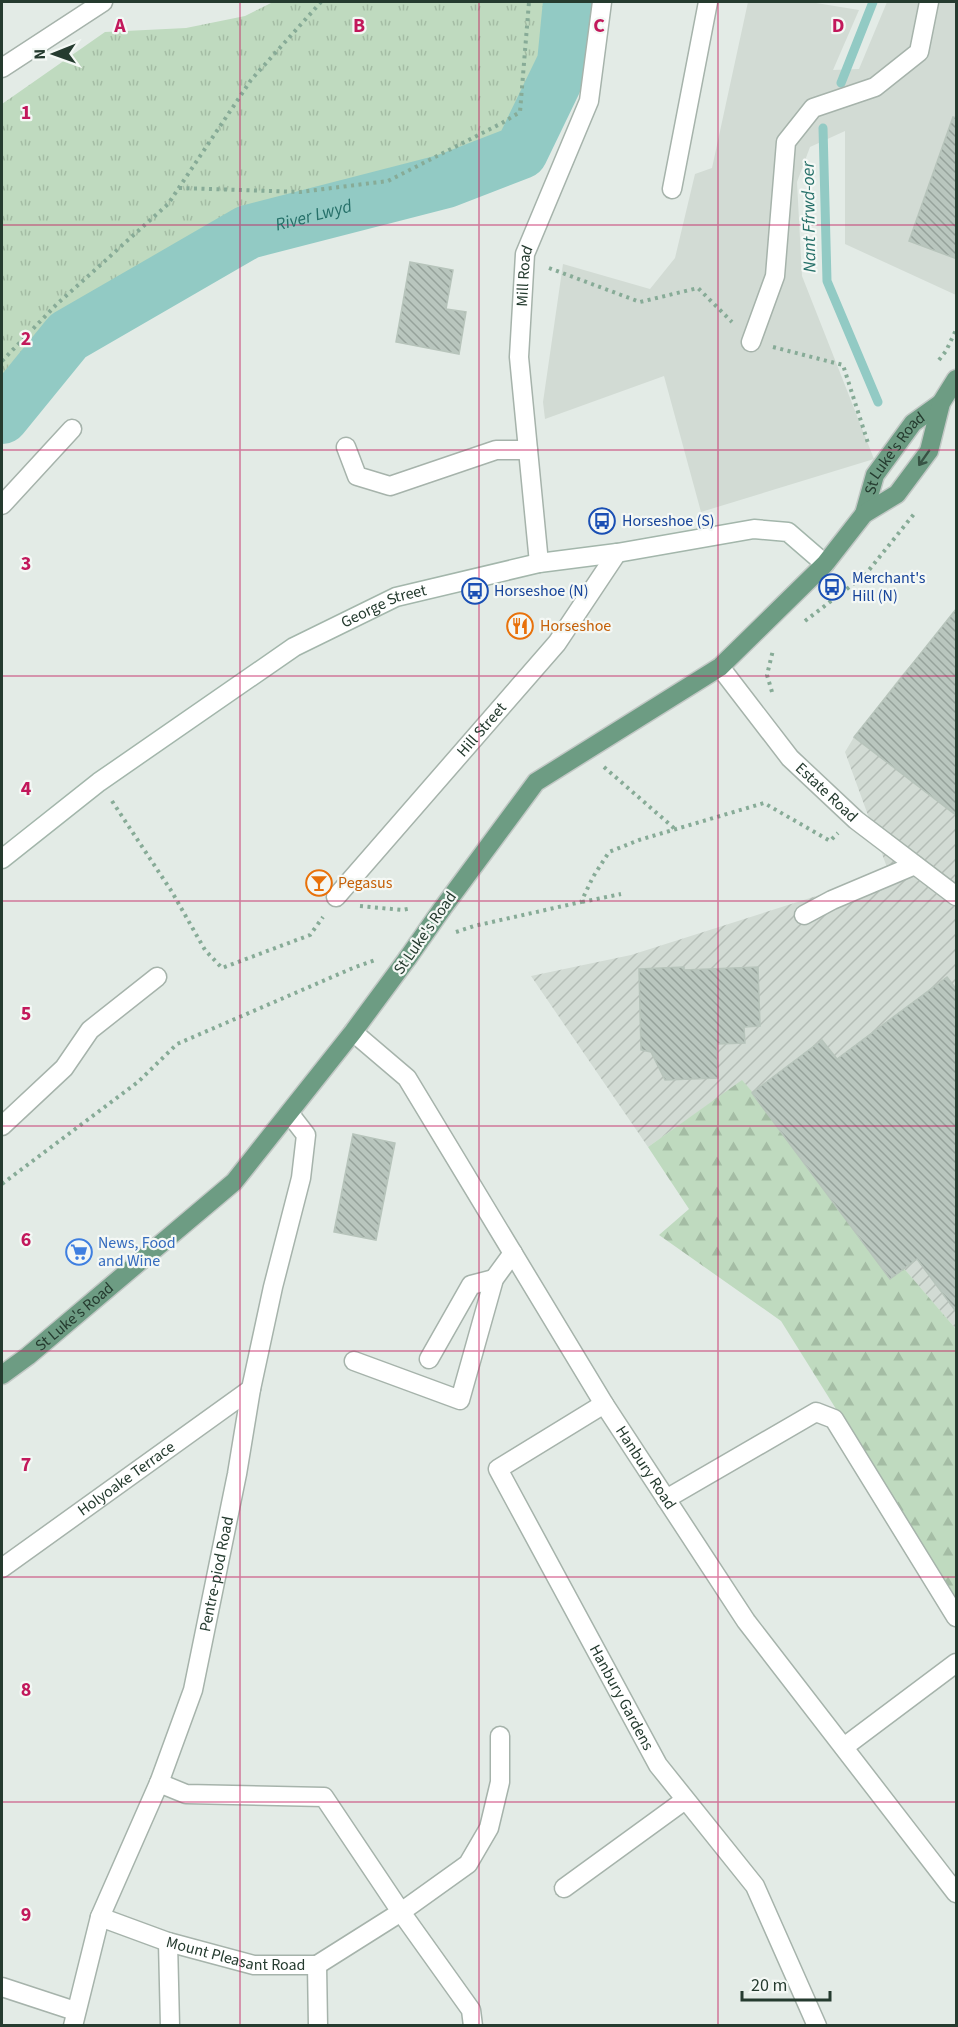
<svg xmlns="http://www.w3.org/2000/svg" width="958" height="2027" font-family="'Source Sans 3',sans-serif">
<style>
.built{fill:#d2dbd4}
.industrial{fill:url(#industrial-furrows)}
.forest{fill:url(#forest-firs)}
.park{fill:url(#park-tufts)}
.lines{fill:none;stroke-linecap:round;stroke-linejoin:round}
.stream{stroke:#92cac4;stroke-width:9}
.river{stroke:#92cac4;stroke-width:54}
.building{fill:url(#building-back-hatch);stroke:#b7c4bb;stroke-width:1.5}
.service-casing{stroke:#a6b3ab;stroke-width:21}
.minor-casing{stroke:#a6b3ab;stroke-width:21}
.secondary-casing{stroke:#a3b6ab;stroke-width:21}
.primary-casing{stroke:#c2c8c5;stroke-width:21}
.path{stroke:#87ab97;stroke-width:4;stroke-dasharray:3 4.5;stroke-linecap:butt}
.service{stroke:#fff;stroke-width:18}
.minor{stroke:#fff;stroke-width:18}
.secondary{stroke:#fff;stroke-width:18}
.primary{stroke:#6d9c83;stroke-width:18}
.primary-bridge-casing{stroke:#c2c8c5;stroke-width:21;stroke-linecap:butt}
.primary-bridge{stroke:#6d9c83;stroke-width:18}
.oneway{stroke:#375344}
.grid{fill:none;stroke:#c2185b;stroke-width:1.5;stroke-opacity:0.55}
.labels{text-anchor:middle;dominant-baseline:central;stroke-width:4.5;stroke-linejoin:round;paint-order:stroke}
.street-label{font-size:16px;fill:#253b2f;stroke:#f4f8f5}
.transit-label{font-size:16px;fill:#164399;stroke:#f4f8f5;text-anchor:start}
.food-label{font-size:16px;fill:#c56008;stroke:#f4f8f5;text-anchor:start}
.shop-label{font-size:16px;fill:#366cbe;stroke:#f4f8f5;text-anchor:start}
.water-label{font-size:18px;font-style:italic;fill:#267069;stroke:#f4f8f5}
.grid-label{font-size:20px;text-anchor:middle;font-weight:bold;fill:#c2185b;stroke:#f4f8f5;stroke-width:4.5;stroke-linejoin:round;paint-order:stroke}
</style>
<defs>
<pattern id="industrial-furrows" width="10" height="10" patternUnits="userSpaceOnUse" patternTransform="scale(1.5)"><rect width="10" height="10" fill="#d2dbd4"/><path d="M-1 1l2-2M0 10L10 0M9 11l2-2" fill="none" stroke="#b4bdb6"/></pattern>
<pattern id="forest-firs" width="22" height="20" patternUnits="userSpaceOnUse" patternTransform="scale(1.5)"><rect width="22" height="20" fill="#bfdabf"/><path d="M5 1l3.5 6h-7zM16 11l3.5 6h-7z" fill="#a4bca4"/></pattern>
<pattern id="park-tufts" width="24" height="20" patternUnits="userSpaceOnUse" patternTransform="scale(1.5)"><rect width="24" height="20" fill="#bfdabf"/><path d="M3 7l-1-3M5 7V3M7 7l1-3M15 17l-1-3M17 17v-4M19 17l1-3" fill="none" stroke="#a4bca4"/></pattern>
<pattern id="building-back-hatch" width="6" height="6" patternUnits="userSpaceOnUse" patternTransform="scale(1.5)"><rect width="6" height="6" fill="#b9c6be"/><path d="M-1 5l2 2M0 0l6 6M5-1l2 2" fill="none" stroke="#96a29b"/></pattern>
</defs>
<rect width="100%" height="100%" fill="#e3ebe6"/>
<path class="built" d="M748,2H810L859,10L833,70L859,69L887,2H956V295L845,244V131L810,147L797,182L802,276L874,459L701,512L664,376L545,419L543,402L563,264L650,289L675,258L695,174L712,168Z"/>
<path class="industrial" d="M952,618L956,621V1329L742,1081L648,1147L531,976L631,955L889,873L845,752L854,737L901,676Z"/>
<path class="forest" d="M742,1080L956,1329V1601L781,1321L659,1235L689,1209L648,1147Z"/>
<path class="park" d="M273,2H547L538,96L506,139L391,188L258,212L95,291L2,385V104L105,32L186,28L245,16Z"/>
<g class="lines">
<g class="stream">
<path d="M841,83L873,2"/>
<path d="M823,128L827,281L878,402"/>
</g>
<path class="river" id="s1" d="M2,417L68,336L248,232L446,181L521,152L564,63L570,2"/>
</g>
<g class="building">
<path d="M953,117L957,118V259L909,241Z"/>
<path d="M410,262L453,270L446,309L466,312L459,354L396,342Z"/>
<path d="M957,608V816L854,737Z"/>
<path d="M684,967V970L758,967L760,1026L744,1027L745,1043L717,1044L718,1078L665,1080L651,1052L641,1050L639,969Z"/>
<path d="M947,977L957,990V1313L917,1259L890,1279L752,1093L822,1040L837,1059Z"/>
<path d="M353,1134L395,1143L376,1240L334,1232Z"/>
</g>
<g class="lines">
<g class="service-casing">
<g id="service">
<path d="M672,189L708,2"/>
<path d="M751,342L775,276L786,142L813,108L875,87L919,52L929,2"/>
<path d="M346,447L357,476L390,486L496,450H528"/>
<path d="M804,915L832,900L915,865"/>
<path d="M429,1359L471,1285L494,1279"/>
<path d="M354,1361L460,1400L494,1279L513,1253"/>
<path d="M666,1499L816,1412L834,1419L956,1617"/>
<path d="M844,1747L956,1663"/>
<path d="M159,1783L186,1794L324,1797L401,1912L317,1965"/>
<path d="M564,1888L685,1800"/>
<path d="M168,1942L170,2026"/>
<path d="M473,2026L471,2010L401,1912L468,1864L489,1828L500,1782V1736"/>
</g>
</g>
<g class="minor-casing">
<g id="minor">
<path d="M2,68L103,2"/>
<path d="M2,505L72,429"/>
<path id="s2" d="M539,563L519,357L525,254L589,101L602,2"/>
<path id="s3" d="M720,667L790,758L856,820L956,896"/>
<path id="s4" d="M336,897L557,643L617,553"/>
<path id="s5" d="M353,1032L407,1078L604,1404L746,1621L956,1893"/>
<path d="M2,1126L64,1068L90,1030L157,977"/>
<path id="s6" d="M604,1404L498,1469L658,1765L755,1886L817,2026"/>
<path id="s7" d="M2,1568L251,1389"/>
<path id="s8" d="M100,1917L168,1942L254,1965H317L318,2026"/>
<path d="M2,1987L75,2011"/>
<path id="s9" d="M73,2026L100,1917L159,1783L193,1690L237,1474L251,1389L273,1287L301,1178L306,1135L289,1113"/>
</g>
</g>
<g class="secondary-casing">
<g id="secondary">
<path id="s10" d="M2,859L99,782L294,647L396,597L539,563L617,553L754,529L788,532L825,564"/>
</g>
</g>
<g class="primary-casing">
<g id="primary">
<path id="s11" d="M864,514L875,475L913,423L941,403"/>
<path d="M442,909L536,782L720,667L825,564L864,514L897,494L929,451L941,403L956,379"/>
<path id="s12" d="M2,1375L28,1356L234,1182L353,1032L407,959"/>
</g>
</g>
<g class="path">
<path d="M179,188L300,192L388,181L502,123L520,112L529,2"/>
<path d="M549,268L640,302L698,288L732,322"/>
<path d="M773,347L843,365L868,443"/>
<path d="M939,360L946,351L956,330"/>
<path d="M2,361L56,305L168,204L251,80L321,2"/>
<path d="M805,621L865,575L914,514"/>
<path d="M772,692L767,675L773,650"/>
<path d="M604,767L675,829"/>
<path d="M112,801L172,892L205,950L222,968L310,935L323,917"/>
<path d="M582,902L621,894"/>
<path d="M360,906L402,910L412,908"/>
<path d="M456,932L474,926L581,902L593,877L609,852L639,840L764,803L830,841L838,833"/>
<path d="M2,1184L138,1082L177,1044L353,968L375,960"/>
</g>
<use href="#service" class="service"/>
<use href="#minor" class="minor"/>
<use href="#secondary" class="secondary"/>
<use href="#primary" class="primary"/>
<g class="primary-bridge-casing">
<path id="primary-bridge" d="M407,959L442,909"/>
</g>
<use href="#primary-bridge" class="primary-bridge"/>
</g>
<defs><path id="oneway-shaft" d="M-6 0H5M1.5-3L5.5 0L1.5 3" fill="none" stroke-width="1.6" stroke-linecap="round" stroke-linejoin="round" transform="scale(1.5)"/></defs>
<use class="oneway" href="#oneway-shaft" transform="translate(924 458) rotate(125)"/>
<path class="grid" d="M240,2V2026M479,2V2026M718,2V2026M2,225H956M2,450H956M2,676H956M2,901H956M2,1126H956M2,1351H956M2,1577H956M2,1802H956"/>
<defs>
<g id="bus-ring" transform="scale(1.35)"><circle r="9.5" fill="#f4f8f5" stroke="#1a4fb4" stroke-width="1.5"/><path d="M-5-6H5V4H4V6H2V4H-2V6H-4V4H-5ZM-3.5-4V0h7V-4ZM-3.5 1.2v1.5H-2V1.2ZM2 1.2v1.5H3.5V1.2Z" fill="#1a4fb4"/></g>
<g id="restaurant-ring" transform="scale(1.35)"><circle r="9.5" fill="#f4f8f5" stroke="#e8710a" stroke-width="1.5"/><path d="M-5-6h1v4h1v-4h1v4h1v-4h1v5L-1.5 .5V6h-2V.5L-5-1ZM5-6V6H3V1.5H1.5Q1.5-4 5-6Z" fill="#e8710a"/></g>
<g id="bar-ring" transform="scale(1.35)"><circle r="9.5" fill="#f4f8f5" stroke="#e8710a" stroke-width="1.5"/><path d="M-6-5H6L.8 .8V4.5H3.5V6h-7V4.5H-.8V.8Z" fill="#e8710a"/></g>
<g id="supermarket-ring" transform="scale(1.35)"><circle r="9.5" fill="#f4f8f5" stroke="#3f7fe0" stroke-width="1.5"/><path d="M-6-5.5h2.5l.6 2H6L4.5 2H-2.5L-4.4-4H-6ZM-1.5 3.2a1.3 1.3 0 1 0 .1 0ZM3 3.2a1.3 1.3 0 1 0 .1 0Z" fill="#3f7fe0"/></g>
</defs>
<g fill-rule="evenodd">
<use href="#bus-ring" x="602" y="521"/>
<use href="#bus-ring" x="832" y="587"/>
<use href="#bus-ring" x="475" y="591"/>
<use href="#restaurant-ring" x="520" y="626"/>
<use href="#bar-ring" x="319" y="883"/>
<use href="#supermarket-ring" x="79" y="1252"/>
</g>
<g class="labels">
<g class="street-label">
<text stroke="none"><textPath href="#s2" startOffset="288">Mill Road</textPath></text>
<text stroke="none"><textPath href="#s11" startOffset="69">St Luke's Road</textPath></text>
<text stroke="none"><textPath href="#s10" startOffset="460">George Street</textPath></text>
<text stroke="none"><textPath href="#s4" startOffset="222">Hill Street</textPath></text>
<text stroke="none"><textPath href="#s3" startOffset="165">Estate Road</textPath></text>
<text transform="translate(425 933) rotate(-55)">St Luke's Road</text>
<text stroke="none"><textPath href="#s12" startOffset="93">St Luke's Road</textPath></text>
<text stroke="none"><textPath href="#s5" startOffset="528">Hanbury Road</textPath></text>
<text stroke="none"><textPath href="#s7" startOffset="153">Holyoake Terrace</textPath></text>
<text stroke="none"><textPath href="#s9" startOffset="476">Pentre-piod Road</textPath></text>
<text stroke="none"><textPath href="#s6" startOffset="384">Hanbury Gardens</textPath></text>
<text stroke="none"><textPath href="#s8" startOffset="142">Mount Pleasant Road</textPath></text>
</g>
<g class="transit-label">
<text x="622" y="521">Horseshoe (S)</text>
<text x="852" y="578">Merchant's<tspan x="852" dy="18">Hill (N)</tspan></text>
<text x="494" y="591">Horseshoe (N)</text>
</g>
<g class="food-label">
<text x="540" y="626">Horseshoe</text>
<text x="338" y="883">Pegasus</text>
</g>
<g class="shop-label">
<text x="98" y="1243">News, Food<tspan x="98" dy="18">and Wine</tspan></text>
</g>
<g class="water-label">
<text stroke="none"><textPath href="#s1" startOffset="380">River Lwyd</textPath></text>
<text transform="translate(809 217) rotate(-91)">Nant Ffrwd-oer</text>
</g>
</g>
<g class="grid-label">
<text x="120" y="32">A</text>
<text x="359" y="32">B</text>
<text x="599" y="32">C</text>
<text x="838" y="32">D</text>
<text x="26" y="119">1</text>
<text x="26" y="345">2</text>
<text x="26" y="570">3</text>
<text x="26" y="795">4</text>
<text x="26" y="1020">5</text>
<text x="26" y="1246">6</text>
<text x="26" y="1471">7</text>
<text x="26" y="1696">8</text>
<text x="26" y="1921">9</text>
</g>
<rect width="958" height="2027" fill="none" stroke="#253b2f" stroke-width="6"/>
<g transform="translate(54 54) rotate(269)" stroke="#f4f8f5" stroke-width="4.5" paint-order="stroke">
<path d="M0-4.5L10 22L0 15L-10 22Z" fill="#253b2f"/>
<text y="-9" font-size="16" font-weight="bold" text-anchor="middle" fill="#253b2f">N</text>
</g>
<path d="M742 1991v9h88v-9" fill="none" stroke="#253b2f" stroke-width="3"/>
<text x="751" y="1991" font-size="18" fill="#253b2f" stroke="#f4f8f5" stroke-width="4.5" paint-order="stroke">20 m</text>
</svg>
